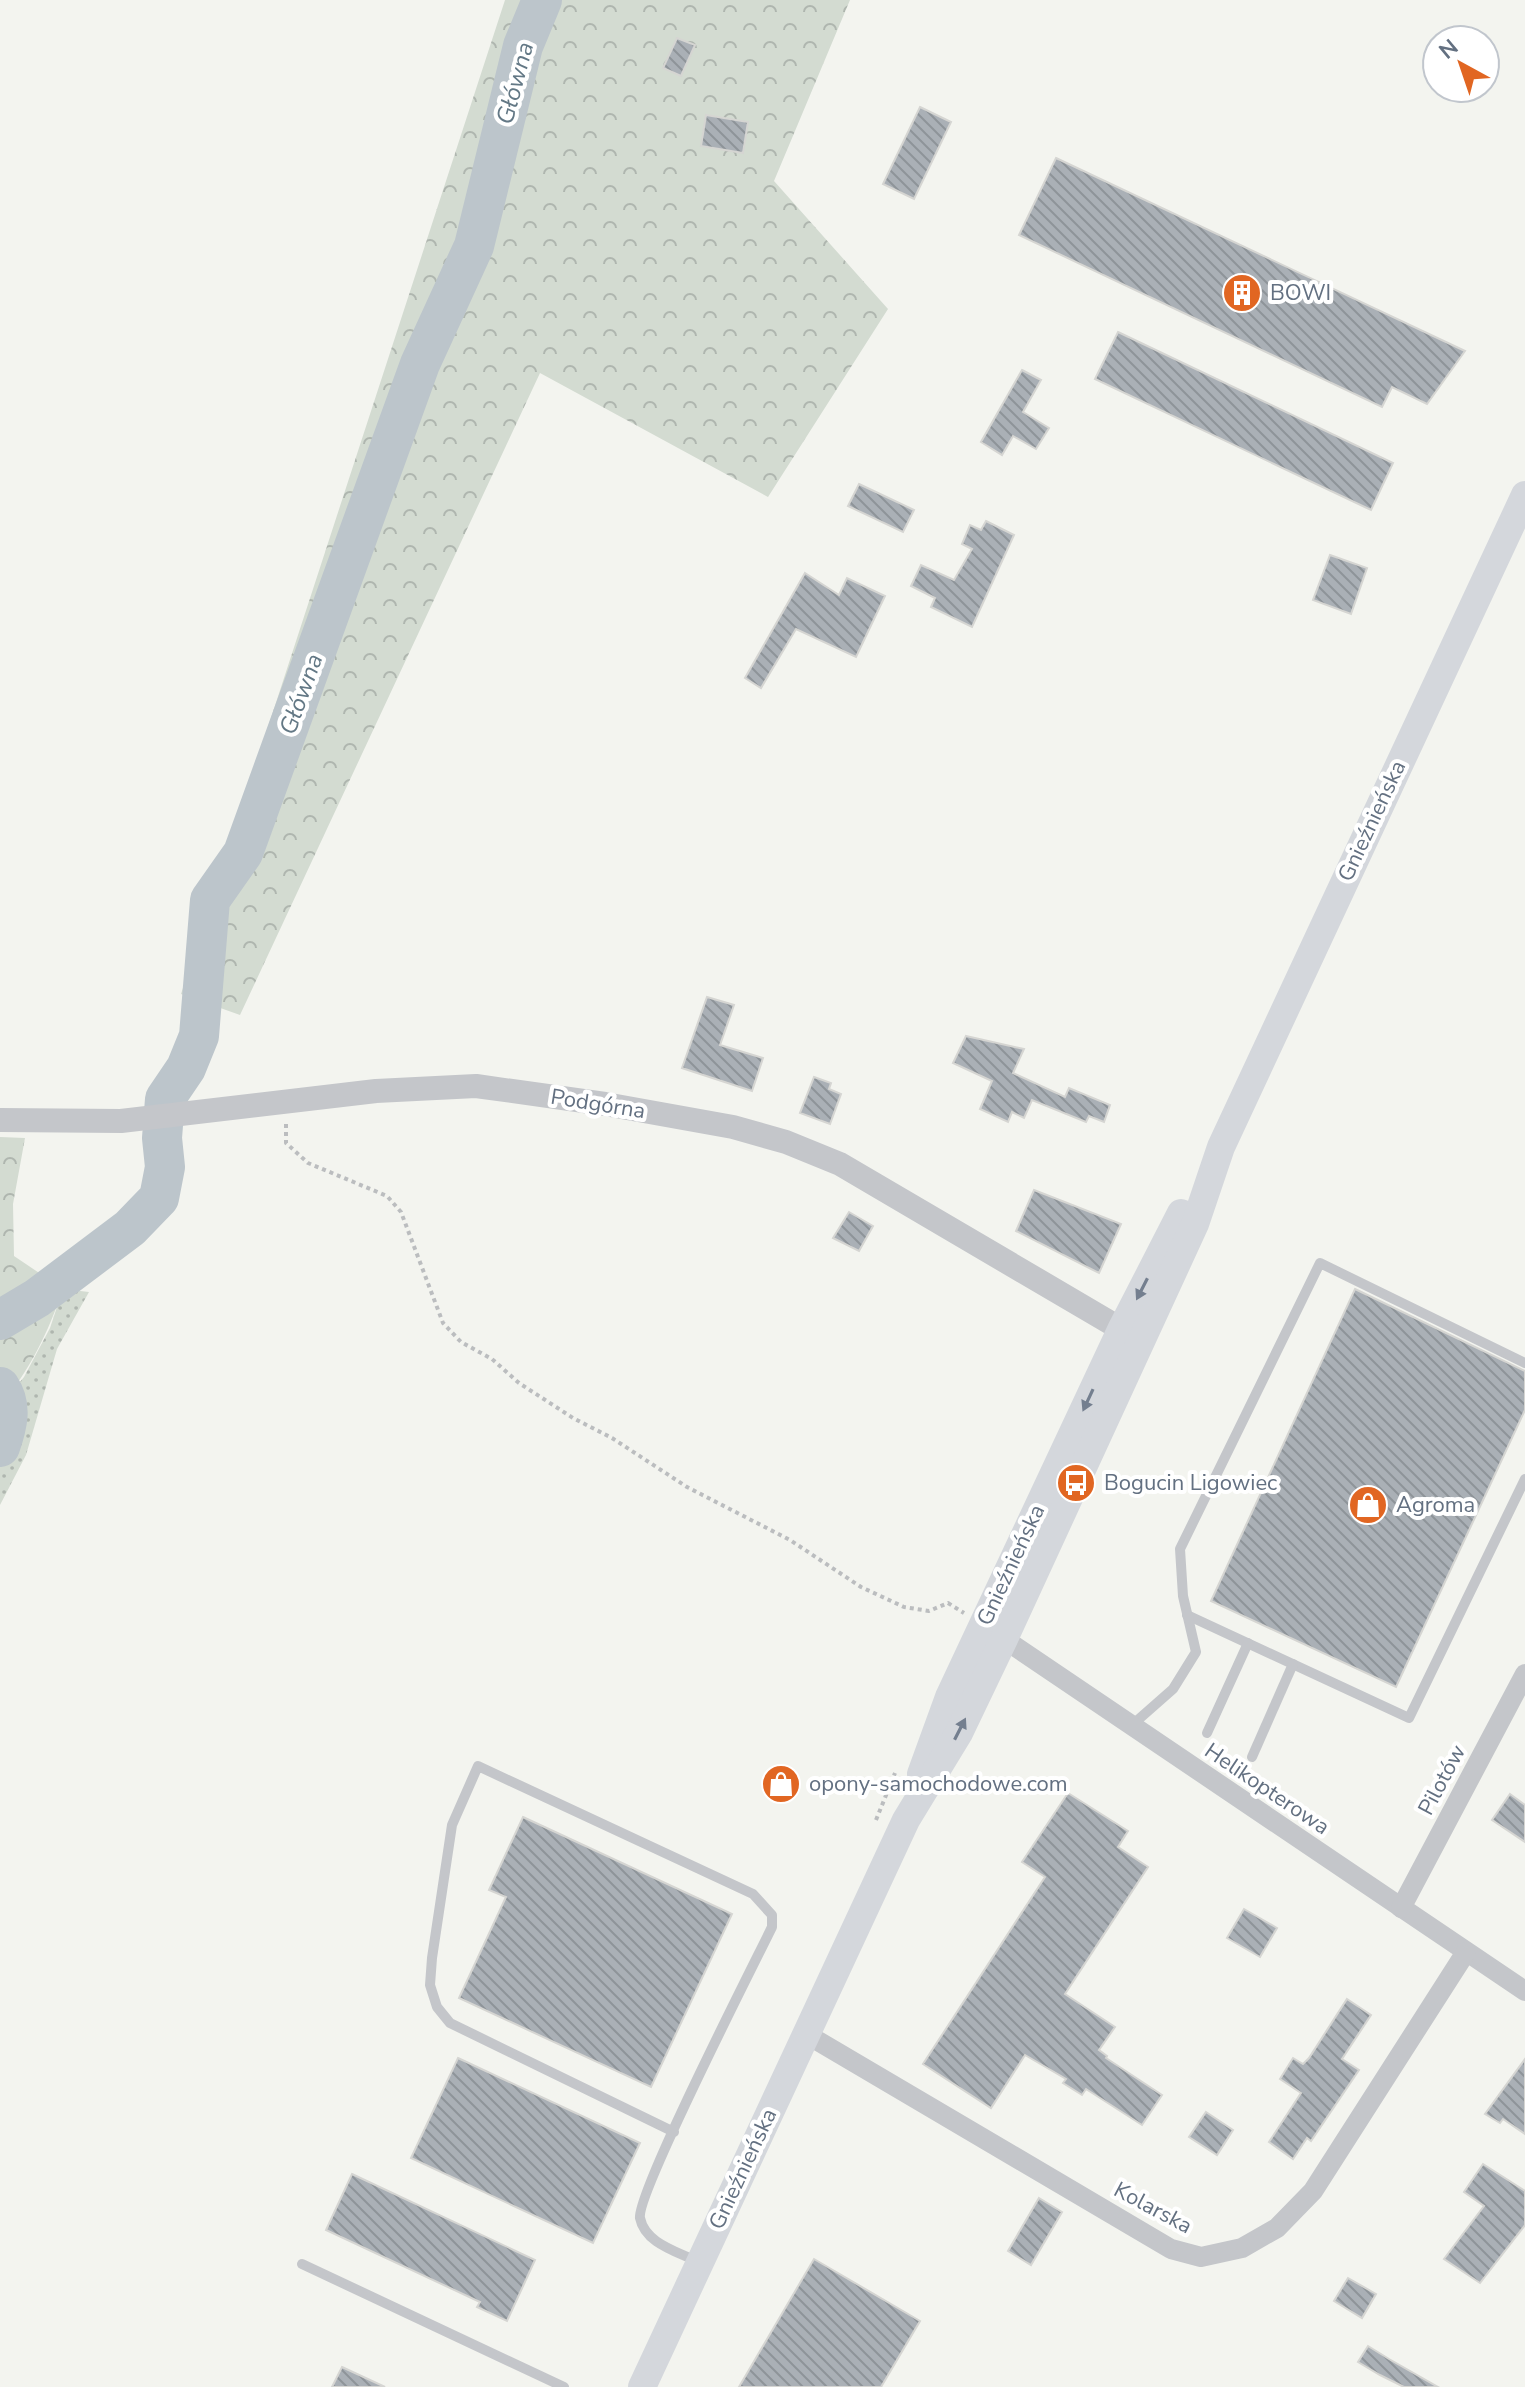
<svg xmlns="http://www.w3.org/2000/svg" width="1525" height="2387" font-family="'Nunito Sans',sans-serif">
<style>
.grass{fill:url(#grass-dots)}
.forest{fill:url(#forest-crowns)}
.lines{fill:none;stroke-linecap:round;stroke-linejoin:round}
.river{stroke:#bcc5cb;stroke-width:40}
.building{fill:url(#building-back-hatch);stroke:#d5d5d2;stroke-width:2}
.path{stroke:#bbbdbf;stroke-width:4;stroke-dasharray:4 4;stroke-linecap:butt}
.service{stroke:#c4c6ca;stroke-width:10}
.minor{stroke:#c4c6ca;stroke-width:20}
.tertiary{stroke:#c4c6ca;stroke-width:24}
.secondary{stroke:#d4d7dc;stroke-width:28}
.oneway{fill:#747f8f}
.labels{text-anchor:middle;dominant-baseline:central;stroke-width:8;stroke-linejoin:round;paint-order:stroke}
.poi-label{font-size:22px;fill:#637081;stroke:#fff;text-anchor:start}
.street-label{font-size:22px;fill:#637081;stroke:#fff}
.water-label{font-size:24px;font-style:italic;fill:#637885;stroke:#fff}
</style>
<defs>
<pattern id="grass-dots" width="8" height="8" patternUnits="userSpaceOnUse" patternTransform="scale(2)"><rect width="8" height="8" fill="#d3dbd1"/><path d="M2 2h.1M6 6h.1" fill="none" stroke="#afb6af" stroke-width="1.8" stroke-linecap="round"/></pattern>
<pattern id="forest-crowns" width="20" height="18" patternUnits="userSpaceOnUse" patternTransform="scale(2)"><rect width="20" height="18" fill="#d3dbd1"/><path d="M2 6a3 3 0 1 1 6 0M12 15a3 3 0 1 1 6 0" fill="none" stroke="#afb6af"/></pattern>
<pattern id="building-back-hatch" width="6" height="6" patternUnits="userSpaceOnUse" patternTransform="scale(2)"><rect width="6" height="6" fill="#aab0b6"/><path d="M-1 5l2 2M0 0l6 6M5-1l2 2" fill="none" stroke="#8e9499"/></pattern>
</defs>
<rect width="100%" height="100%" fill="#f3f4ef"/>
<path class="grass" d="M63,1289L89,1292L57,1349L26,1455L0,1505V1406L24,1377L50,1328Z"/>
<g class="forest">
<path d="M505,0H850L774,181L888,309L768,497L540,373L240,1015L181,994Z"/>
<path d="M0,1137L25,1138L13,1204L14,1256L63,1289C48,1333 30,1370 0,1406Z"/>
</g>
<g class="lines">
<g class="river">
<path d="M0,1320L37,1298L130,1228L159,1198L165,1167L162,1138L165,1099L186,1068L199,1036L210,900L243,853L420,364L474,246L523,46L542,0"/>
<path d="M0,1387C13,1406 7,1427 0,1447"/>
</g>
</g>
<g class="building">
<path d="M677,38L695,45L681,76L663,68Z"/>
<path d="M920,107L951,122L914,199L883,184Z"/>
<path d="M706,115L748,122L743,153L701,146Z"/>
<path d="M1056,158L1465,351L1427,404L1392,387L1382,407L1019,235Z"/>
<path d="M1118,332L1393,463L1371,510L1095,379Z"/>
<path d="M1022,370L1041,380L1023,412L1049,428L1036,449L1013,436L1002,455L981,442Z"/>
<path d="M859,484L914,510L903,532L848,506Z"/>
<path d="M986,521L1014,535L972,627L931,607L935,598L911,586L921,565L954,580L972,549L962,544L970,525L981,530Z"/>
<path d="M1330,555L1367,568L1351,614L1313,600Z"/>
<path d="M805,573L839,595L847,578L885,596L856,657L796,629L761,688L745,678Z"/>
<path d="M707,997L734,1005L720,1045L763,1058L752,1091L682,1068Z"/>
<path d="M966,1036L1024,1049L1013,1073L1065,1097L1069,1088L1110,1105L1104,1122L1089,1116L1086,1122L1032,1100L1024,1118L1012,1112L1008,1122L980,1109L992,1081L953,1063Z"/>
<path d="M814,1077L831,1083L829,1089L841,1094L830,1124L800,1113Z"/>
<path d="M1034,1190L1121,1224L1099,1273L1016,1231Z"/>
<path d="M849,1212L873,1226L859,1251L833,1238Z"/>
<path d="M1355,1289L1525,1371V1410L1396,1687L1211,1601Z"/>
<path d="M1068,1793L1128,1831L1118,1847L1148,1867L1065,1994L1115,2027L1099,2050L1107,2056L1106,2058L1162,2095L1142,2125L1086,2089L1082,2095L1063,2083L1066,2079L1025,2055L991,2108L923,2064L1045,1877L1022,1862Z"/>
<path d="M1510,1794L1525,1805V1842L1492,1820Z"/>
<path d="M523,1817L732,1914L651,2087L459,1998L506,1897L489,1890Z"/>
<path d="M1244,1909L1277,1928L1260,1957L1227,1938Z"/>
<path d="M1347,1999L1371,2015L1342,2059L1359,2070L1311,2141L1307,2138L1293,2159L1269,2142L1301,2093L1280,2079L1293,2058L1303,2064L1309,2058Z"/>
<path d="M458,2058L640,2143L593,2243L411,2158Z"/>
<path d="M1525,2059V2134L1503,2119L1500,2123L1485,2114Z"/>
<path d="M1206,2112L1233,2130L1217,2155L1189,2137Z"/>
<path d="M1483,2164L1525,2191V2225L1480,2283L1444,2259L1484,2206L1464,2192Z"/>
<path d="M352,2174L535,2260L507,2321L477,2307L480,2302L326,2230Z"/>
<path d="M1039,2198L1062,2212L1031,2265L1008,2251Z"/>
<path d="M814,2259L920,2321L881,2387H739Z"/>
<path d="M1348,2278L1376,2294L1362,2318L1334,2301Z"/>
<path d="M1368,2346L1389,2359L1438,2387H1404L1380,2375L1358,2362Z"/>
<path d="M342,2367L385,2387H332Z"/>
</g>
<g class="lines">
<g class="path">
<path d="M286,1124V1143L308,1163L387,1196L401,1212L443,1323L461,1342L492,1359L519,1383L573,1418L612,1438L687,1487L790,1540L861,1587L904,1607L929,1611L948,1603L964,1613"/>
<path d="M876,1820L895,1773"/>
</g>
<g class="service">
<path d="M1187,1615L1409,1718L1525,1479"/>
<path d="M1131,1726L1173,1689L1196,1652L1183,1596L1180,1549L1320,1263L1525,1363"/>
<path d="M1207,1733L1248,1643"/>
<path d="M1252,1757L1293,1664"/>
<path d="M674,2132L450,2023L437,2007L430,1985L432,1958L452,1825L478,1766L753,1894L772,1915V1927C753,1966 636,2195 640,2218C645,2243 676,2251 696,2261"/>
<path d="M302,2264L564,2387"/>
</g>
<g class="minor">
<path d="M995,1633L1525,1991"/>
<path d="M1401,1908L1525,1674"/>
<path d="M806,2034L1171,2249L1201,2257L1242,2248L1277,2228L1313,2191L1466,1952"/>
</g>
<path class="tertiary" d="M0,1120L121,1121L376,1091L476,1086L605,1104L733,1127L786,1142L840,1164L1138,1339"/>
<g class="secondary">
<path d="M921,1774L949,1697L1121,1330L1181,1213"/>
<path d="M642,2387L906,1820L959,1733L1004,1639L1195,1224L1221,1147L1525,495"/>
</g>
</g>
<defs><path id="oneway-solid" d="M-6-.8H1V-3.2L6.5 0L1 3.2V.8H-6Z" transform="scale(2)"/></defs>
<g class="oneway">
<use href="#oneway-solid" transform="translate(1142 1289) rotate(117)"/>
<use href="#oneway-solid" transform="translate(1088 1400) rotate(115)"/>
<use href="#oneway-solid" transform="translate(960 1729) rotate(-63)"/>
</g>
<defs>
<g id="building-disc" transform="scale(2)"><circle r="9.5" fill="#e16622" stroke="#fff"/><path d="M-4-6H4V6H1V3H-1V6H-4ZM-2.5-4.3h1.7v1.8h-1.7ZM.8-4.3h1.7v1.8H.8ZM-2.5-1h1.7V.8h-1.7ZM.8-1h1.7V.8H.8Z" fill="#fff"/></g>
<g id="bus-disc" transform="scale(2)"><circle r="9.5" fill="#e16622" stroke="#fff"/><path d="M-5-6H5V4H4V6H2V4H-2V6H-4V4H-5ZM-3.5-4V0h7V-4ZM-3.5 1.2v1.5H-2V1.2ZM2 1.2v1.5H3.5V1.2Z" fill="#fff"/></g>
<g id="shop-disc" transform="scale(2)"><circle r="9.5" fill="#e16622" stroke="#fff"/><path d="M-5-2.5h2.3a2.7 3.5 0 0 1 5.4 0H5L5.5 6h-11ZM-1.5-2.5h3a1.5 2.3 0 0 0-3 0Z" fill="#fff"/></g>
</defs>
<g fill-rule="evenodd">
<use href="#building-disc" x="1242" y="293"/>
<use href="#bus-disc" x="1076" y="1483"/>
<use href="#shop-disc" x="1368" y="1505"/>
<use href="#shop-disc" x="781" y="1784"/>
</g>
<g class="labels">
<g class="poi-label">
<text x="1270" y="293">BOWI</text>
<text x="1104" y="1483">Bogucin Ligowiec</text>
<text x="1396" y="1505">Agroma</text>
<text x="809" y="1784">opony-samochodowe.com</text>
</g>
<g class="street-label">
<text transform="translate(1372 821) rotate(-65)">Gnieźnieńska</text>
<text transform="translate(598 1104) rotate(9)">Podgórna</text>
<text transform="translate(1011 1565) rotate(-65)">Gnieźnieńska</text>
<text transform="translate(1442 1780) rotate(-62)">Pilotów</text>
<text transform="translate(1267 1789) rotate(34)">Helikopterowa</text>
<text transform="translate(743 2169) rotate(-65)">Gnieźnieńska</text>
<text transform="translate(1153 2208) rotate(28)">Kolarska</text>
</g>
<g class="water-label">
<text transform="translate(515 83) rotate(-75)">Główna</text>
<text transform="translate(301 694) rotate(-70)">Główna</text>
</g>
</g>
<g transform="translate(1461 64) rotate(320)"><circle r="38" fill="#ffffff" stroke="#c1c6cd" stroke-width="2"/>
<path d="M0-6L14 30L0 20L-14 30Z" fill="#e16622"/>
<text y="-12" font-size="22" font-weight="bold" text-anchor="middle" fill="#637081">N</text>
</g>
</svg>
